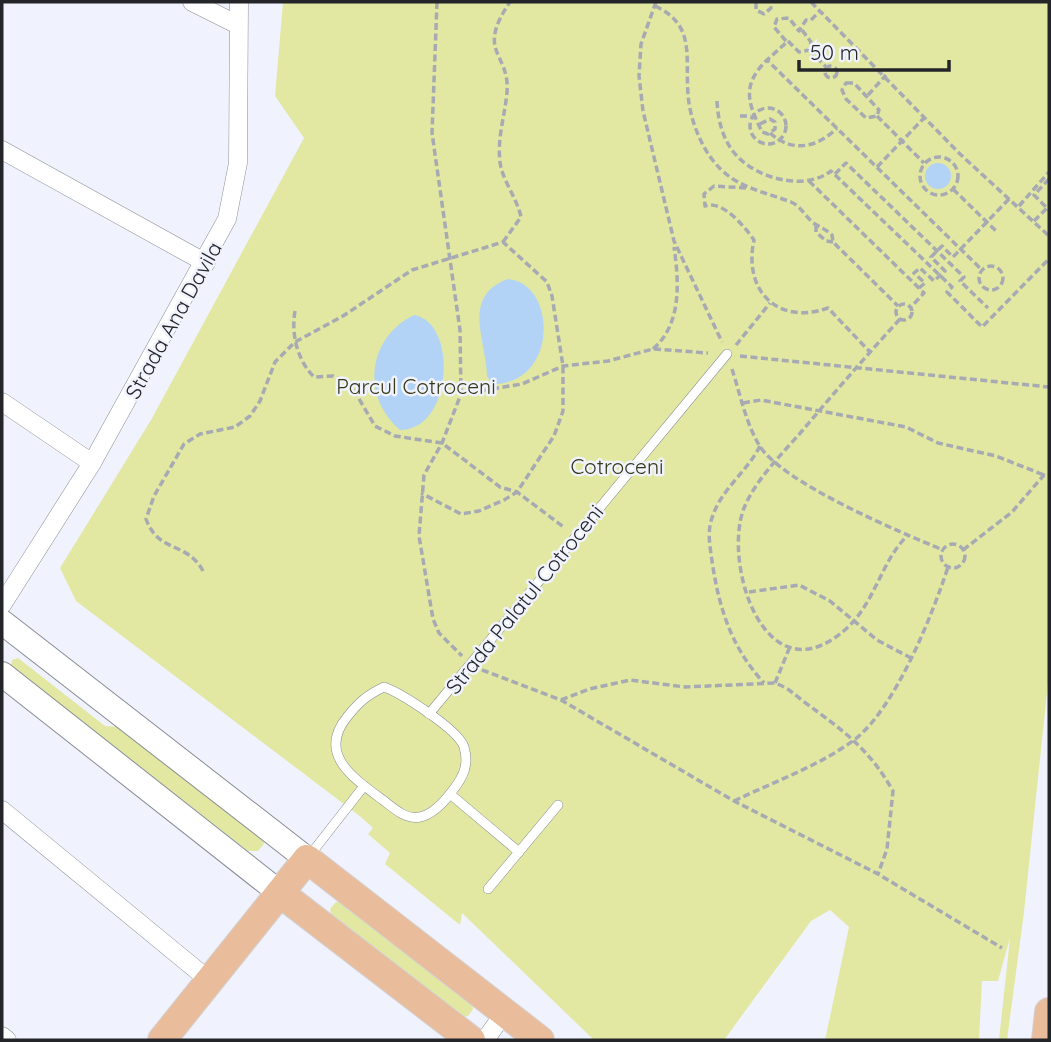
<svg xmlns="http://www.w3.org/2000/svg" width="1051" height="1042" font-family="Quicksand,sans-serif">
<style>
.green{fill:#e2e8a1}
.water{fill:#b2d3f5}
.lines{fill:none;stroke-linecap:round;stroke-linejoin:round}
.service-casing{stroke:#8a8d96;stroke-width:10}
.minor-casing{stroke:#8a8d96;stroke-width:19}
.secondary-casing{stroke:#8a8d96;stroke-width:26}
.primary-casing{stroke:#d3d3d4;stroke-width:30}
.path{stroke:#a7aab2;stroke-width:3.5;stroke-dasharray:7 3.5;stroke-linecap:butt}
.service{stroke:#fff;stroke-width:9}
.minor{stroke:#fff;stroke-width:18}
.secondary{stroke:#fff;stroke-width:24}
.primary{stroke:#e9bc9c;stroke-width:28}
.labels{text-anchor:middle;dominant-baseline:central;stroke-width:5;stroke-linejoin:round;paint-order:stroke}
.street-label{font-size:21px;fill:#242528;stroke:#f0f3fe}
.park-label{font-size:21px;fill:#353716;stroke:#f0f3fe}
</style>
<rect width="100%" height="100%" fill="#f0f3fe"/>
<g class="green">
<path d="M283,2H1049V673L1024,912L1007,1040H999L1010,938L998,981H982L979,1040H825L849,927L830,910L811,921L724,1040H594L462,913L460,925L385,864L390,853L368,834L373,828L361,817L76,601L60,568L151,420L304,138L275,96Z"/>
<path d="M18,658L105,726L124,727L262,834L264,844L258,851H248L11,666L12,660Z"/>
<path d="M344,901L472,1000L473,1009L468,1016L460,1018L332,918L330,909L336,902Z"/>
</g>
<g class="water">
<circle cx="938" cy="176" r="13"/>
<path d="M508,279C558,284 558,385 492,384L487,376C486,340 461,296 508,279Z"/>
<path d="M414,315C458,322 453,430 400,430C361,397 367,338 414,315Z"/>
</g>
<g class="lines">
<g class="service-casing">
<g id="service">
<path d="M384,687C401,693 459,730 464,747C469,764 464,776 453,790C445,801 434,814 420,817C406,820 393,808 383,800C353,778 317,754 347,717C359,702 367,695 384,687Z"/>
<path d="M429,714L727,354"/>
<path d="M450,794L519,852"/>
<path d="M310,855L364,786"/>
<path d="M488,889L558,805"/>
</g>
</g>
<g class="minor-casing">
<g id="minor">
<path d="M192,2L238,25"/>
<path d="M2,150L206,263"/>
<path d="M2,402L92,463"/>
<path d="M2,605L92,463L227,219L238,163L239,2"/>
<path d="M2,810L210,981"/>
<path d="M2,1036L7,1040"/>
<path d="M485,1040L505,1012"/>
</g>
</g>
<g class="secondary-casing">
<g id="secondary">
<path d="M2,622L307,859"/>
<path d="M2,674L280,893"/>
</g>
</g>
<g class="primary-casing">
<g id="primary">
<path d="M280,893L471,1040"/>
<path d="M162,1040L307,859L540,1040"/>
<path d="M1046,1040L1049,1012"/>
</g>
</g>
<g class="path">
<path d="M437,2L432,133L460,330L461,394L442,443L424,475L419,536L433,619L439,633L462,656"/>
<path d="M656,2L641,44L639,76L643,111L674,241L722,342"/>
<path d="M756,2V10L764,14L771,8L770,2"/>
<path d="M811,2L960,154L1049,236"/>
<path d="M655,6C696,25 685,56 688,94C689,111 695,130 703,145C725,186 753,188 791,202C801,206 806,218 815,224C821,228 826,229 832,235L833,242L898,306"/>
<path d="M802,30L811,42L809,50L799,52L788,41L767,60L982,270"/>
<path d="M786,41L774,27L777,19L789,18L799,31L806,20H811L820,11"/>
<path d="M809,50L827,68"/>
<circle cx="831" cy="72" r="6"/>
<path d="M846,83H854L879,110L877,116L866,118L846,99L842,90Z"/>
<path d="M868,95L886,75"/>
<path d="M717,101C718,121 723,141 737,156C758,179 805,191 831,171L952,287L947,292L982,327L1049,259"/>
<circle cx="768" cy="126" r="18"/>
<path d="M740,116H751"/>
<path d="M877,116L924,163"/>
<path d="M760,124L770,119L775,122V129L768,134L762,132C749,105 740,86 767,60"/>
<path d="M770,133C792,153 817,148 837,128"/>
<circle cx="939" cy="176" r="19"/>
<path d="M877,167L924,118"/>
<path d="M835,174L846,163L964,277L960,281L988,308"/>
<path d="M1049,179L1034,195L1049,210"/>
<path d="M809,181L924,293L911,307"/>
<path d="M746,188L714,186L704,194L705,206C723,200 744,226 754,240C743,290 777,326 828,308L870,352"/>
<path d="M953,189L997,232"/>
<path d="M1019,206L1049,172"/>
<path d="M1034,221L1047,208"/>
<path d="M816,225V232L826,241L833,242"/>
<path d="M503,242L521,217C517,198 502,180 500,162C497,137 505,116 507,92C510,52 475,53 510,2"/>
<circle cx="991" cy="278" r="12"/>
<path d="M919,288L925,283L914,273L920,268L934,281L945,271L931,257L942,246L953,257L1010,198"/>
<circle cx="904" cy="312" r="8"/>
<path d="M295,311C291,334 297,360 314,377L333,376L344,381L355,392L375,426L395,436L442,443L500,487L517,492L565,528"/>
<path d="M900,319C866,356 834,393 802,431C782,454 756,479 744,508C722,565 766,702 847,628C876,601 881,561 908,535"/>
<path d="M736,345L770,303"/>
<path d="M653,349C682,324 679,282 674,247"/>
<path d="M740,356L1049,387"/>
<path d="M732,369C740,394 746,423 759,445C782,483 900,532 943,550"/>
<path d="M461,394L522,384L563,366L608,361L653,349L708,353"/>
<path d="M743,403L761,400L906,427L938,443L996,456L1044,475"/>
<path d="M760,446C747,472 721,489 712,518C707,531 710,547 712,561C719,608 731,647 764,683"/>
<circle cx="953" cy="556" r="12"/>
<path d="M963,550L1012,512L1044,475H1049"/>
<path d="M203,571C187,541 159,554 146,519L154,496L184,444L200,434L235,427L250,416L260,401L275,362L295,342L343,316L412,270L503,242L547,282L552,296L563,366V411L554,436L517,492L504,500L479,511L461,514L421,493"/>
<path d="M749,592L799,585L830,601L877,640L911,658"/>
<path d="M482,670L561,700L734,801L878,874L1002,948"/>
<path d="M775,683L789,649"/>
<path d="M561,700L589,689L630,680L685,687L775,683C787,687 794,694 803,701C842,730 868,747 893,791L887,849L878,874"/>
<path d="M734,801C773,782 819,766 854,740C895,709 932,616 948,567"/>
</g>
<use href="#service" class="service"/>
<use href="#minor" class="minor"/>
<use href="#secondary" class="secondary"/>
<use href="#primary" class="primary"/>
</g>
<g class="labels">
<g class="street-label">
<text transform="translate(173 320) rotate(-61)">Strada Ana Davila</text>
<text transform="translate(524 599) rotate(-51)">Strada Palatul Cotroceni</text>
</g>
<g class="park-label">
<text x="416" y="386">Parcul Cotroceni</text>
<text x="617" y="466">Cotroceni</text>
</g>
</g>
<rect width="1051" height="1042" fill="none" stroke="#242528" stroke-width="7"/>
<path d="M799 60v10h150v-10" fill="none" stroke="#242528" stroke-width="3.5"/>
<text x="810" y="60" font-size="21" fill="#242528" stroke="#f0f3fe" stroke-width="5" paint-order="stroke">50 m</text>
</svg>
